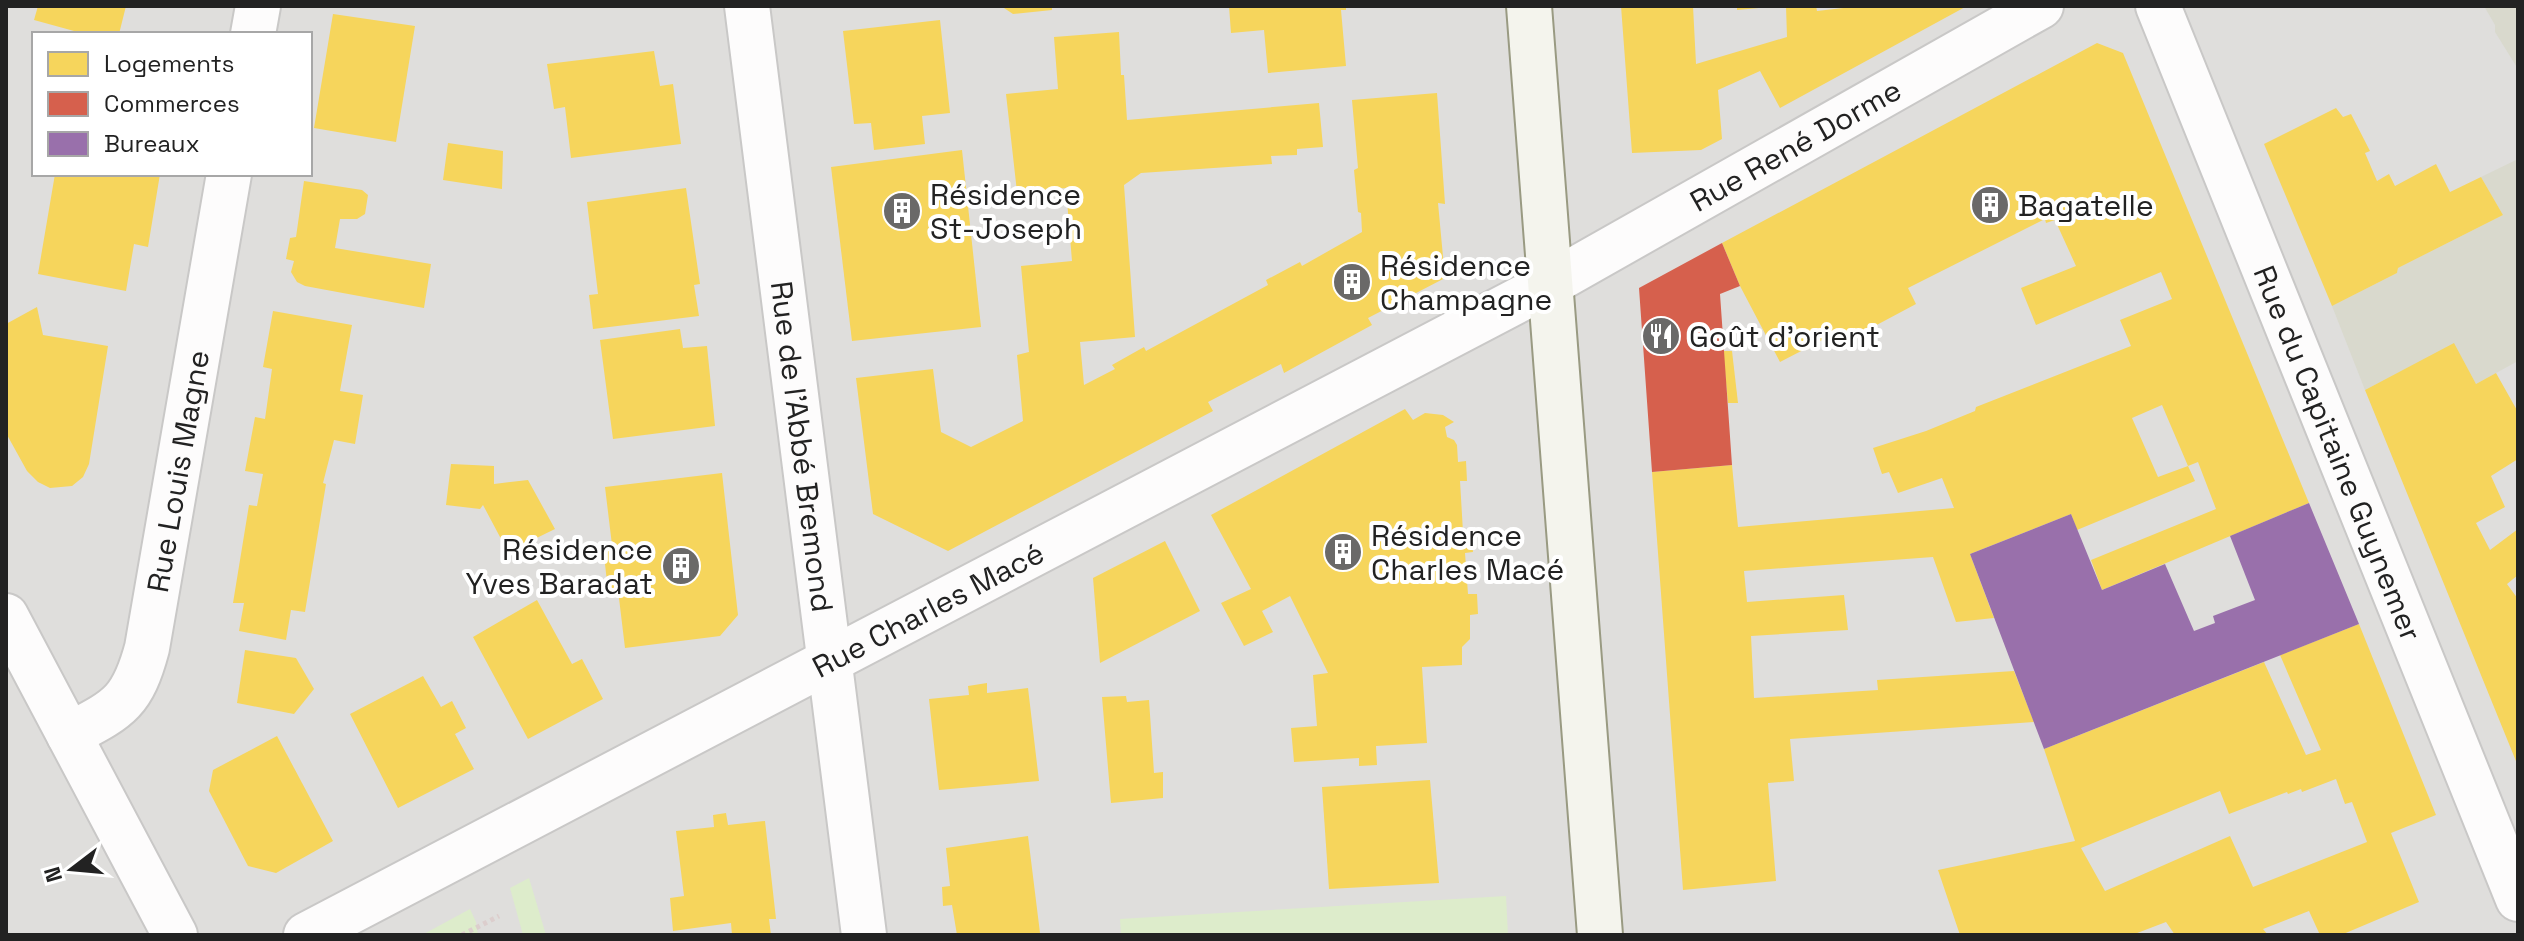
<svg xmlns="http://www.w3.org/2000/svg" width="2524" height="941" font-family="'Space Grotesk',sans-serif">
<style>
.residential{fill:#dfdedc;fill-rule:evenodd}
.construction{fill:#d9d9cd}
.grass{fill:#ddeccb}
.homes{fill:#f6d55c;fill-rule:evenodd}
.shops{fill:#d6604d}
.offices{fill:#9970ab}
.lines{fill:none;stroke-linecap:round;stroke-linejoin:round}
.street-casing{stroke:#c9c8c7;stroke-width:48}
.secondary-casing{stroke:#999a82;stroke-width:48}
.path{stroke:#dccecd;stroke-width:5;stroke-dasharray:4 4;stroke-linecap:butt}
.street{stroke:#fdfcfc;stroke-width:44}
.secondary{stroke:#f4f4ed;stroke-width:44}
.labels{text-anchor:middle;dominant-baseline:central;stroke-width:8;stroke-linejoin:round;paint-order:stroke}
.street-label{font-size:30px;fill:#222;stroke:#fff}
.poi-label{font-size:30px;fill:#222;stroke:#fff;text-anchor:start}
</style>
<rect width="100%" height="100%" fill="#f0eeeb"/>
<path class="residential" d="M6,6H2518V935H6ZM34,34H310V174H34Z"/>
<g class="construction">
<path d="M2484,6H2518V69L2495,32V25Z"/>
<path d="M2518,159V361L2476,384L2454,344L2365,390L2332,306L2397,273L2398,268L2503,215L2481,177Z"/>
</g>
<g class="grass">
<path d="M529,878L546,935H523L510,888Z"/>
<path d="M1506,896L1508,935H1121L1120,919Z"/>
<path d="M470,909L476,922L478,935H422Z"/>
</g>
<g class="homes">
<path d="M38,6H126L119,34H85L34,20Z"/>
<path d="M1001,6H1052V10L1013,14Z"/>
<path d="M1229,6H1346V10H1341L1346,66L1268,73L1264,30L1231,33Z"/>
<path d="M1621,6H1693L1696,64L1787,37L1786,6H1816L1817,11L1861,6H1967L1780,108L1760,71L1718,90L1722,139L1701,150L1632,153Z"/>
<path d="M1737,6H1759V8L1737,10Z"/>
<path d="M333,14L415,26L396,142L314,128Z"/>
<path d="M940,20L950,113L922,116L925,144L874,150L871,123L854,124L843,31Z"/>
<path d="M1119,32L1121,75H1124L1127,120L1319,103L1323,147L1297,149V155L1271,156L1272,164L1141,173L1124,185L1135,337L1080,342L1084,385L1115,369L1112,365L1144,347L1146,351L1268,285L1266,280L1300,262L1302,266L1362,232L1361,213L1358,212L1354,170L1358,168L1352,100L1437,93L1445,204L1438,203L1445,278L1368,318L1372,325L1284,373L1281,364L1208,402L1213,411L948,551L873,514L856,378L933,369L941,432L971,447L1023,421L1017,355L1029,352L1021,266L1072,261L1066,188L1017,192L1006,94L1058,89L1054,37Z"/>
<path d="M2097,43L2123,53L2309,503L2102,590L2091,560L2216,509L2198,462L2188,466L2162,405L2132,418L2158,477L2188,466L2195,481L2077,530L2071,514L1970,554L1994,618L1956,622L1933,557L1744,571L1747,602L1844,595L1848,630L1751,636L1754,698L1878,690L1877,680L2014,671L2034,722L1790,739L1794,781L1768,783L1776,881L1683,890L1652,472L1732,465L1738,527L1954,508L1942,478L1898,493L1889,472L1882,474L1873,448L1926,431L1975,411L1976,407L2131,346L2120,320L2172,299L2161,272L2036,325L2021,288L2076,266L2055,220L2046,223L2045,219L1908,288L1916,304L1841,344L1834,334L1780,362L1740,286L1722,243Z"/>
<path d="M654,51L660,86L673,84L681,144L571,158L565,107L554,109L547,64Z"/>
<path d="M2336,108L2343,117L2351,114L2370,151L2365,153L2377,181L2389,174L2395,186L2436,164L2450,192L2481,177L2503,215L2398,268L2397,273L2332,306L2264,144Z"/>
<path d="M448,143L503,151L502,189L443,180Z"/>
<path d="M962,150L981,327L852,341L831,167Z"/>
<path d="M55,174H160L148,247L134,244L126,291L38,274Z"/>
<path d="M304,181L362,190L368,195L365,214L357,219H340L335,248L431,264L424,308L305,286L297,282L291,272L294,261L286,259L290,238L296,237Z"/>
<path d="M686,188L700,284L694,285L699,316L593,329L589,295L598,294L587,202Z"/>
<path d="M37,307L43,335L108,346L89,464L83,477L72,486L50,488L38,482L27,471L6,433V324Z"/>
<path d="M273,311L352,325L340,391L363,395L355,444L334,440L323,483L326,484L305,612L291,610L286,640L239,631L244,603H233L249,505L257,506L263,474L245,471L255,417L265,419L272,369L263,367Z"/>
<path d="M680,329L683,348L707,346L715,426L613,439L600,340Z"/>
<path d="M2454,343L2476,384L2496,373L2518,412V459L2491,476L2505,507L2476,523L2490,550L2518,529V575L2507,584L2518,599V766L2365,390Z"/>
<path d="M1723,351H1732L1738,403H1728Z"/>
<path d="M1405,409L1413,420L1425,413L1443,415L1454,422L1445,427L1447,437L1454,440L1457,445L1458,462L1466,461L1467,481H1460L1463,532L1471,531L1473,552L1465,553L1468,594H1477L1478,614L1470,615V639L1462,647V665L1422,667L1427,743L1376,746L1377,765L1359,766V758L1294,762L1291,728L1317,726L1313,675L1328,673L1290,596L1262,611L1273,632L1244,646L1221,603L1251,589L1211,515Z"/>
<path d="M451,464L494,466V484L528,480L555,529L508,552L483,505L480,509L446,505Z"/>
<path d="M722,473L738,615L720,636L625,648L618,590L608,591L603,546L612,545L605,487Z"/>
<path d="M1165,541L1200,611L1100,663L1093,578Z"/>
<path d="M537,600L572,664L582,659L603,699L528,739L473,637Z"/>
<path d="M2359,624L2436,815L2391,833L2419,902L2341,935H2320L2309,911L2263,929L2268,935H2175L2166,922L2132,935H1960L1938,870L2075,841L2044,749L2264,662L2306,755L2321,750L2280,655ZM2336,779L2345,804L2352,802L2367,842L2253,887L2230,836L2105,891L2081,848L2220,791L2229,814L2287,792L2288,794L2301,789L2302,792Z"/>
<path d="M245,650L296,658L314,689L294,714L237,703Z"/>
<path d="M423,676L441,707L452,701L466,728L455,734L474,769L398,808L350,714Z"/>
<path d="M987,683V693L1028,688L1039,781L939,790L929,699L969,695L968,686Z"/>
<path d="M1126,696L1127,702L1149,700L1154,773L1163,772V798L1111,803L1102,697Z"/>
<path d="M277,736L333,841L276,873L248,866L209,791L213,770Z"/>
<path d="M1430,780L1439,883L1329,889L1322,787Z"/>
<path d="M726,813L728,825L765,821L776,919H769L771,935H732L731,923L673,931L670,898L684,896L676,831L714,827L713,815Z"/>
<path d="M1028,836L1040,933L957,935L952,905L943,906L942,887L950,886L946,848Z"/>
</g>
<path class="shops" d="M1722,243L1740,286L1720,294L1732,465L1652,472L1639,288Z"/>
<path class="offices" d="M2309,503L2359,624L2044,749L1970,554L2071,514L2102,590L2165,564L2194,631L2215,623L2213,616L2255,600L2230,536Z"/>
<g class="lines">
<g class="street-casing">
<g id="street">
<path id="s1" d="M747,6L864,935"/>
<path id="s2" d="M2158,6L2518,899"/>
<path d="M253,34L258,6"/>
<path d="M6,616L175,935"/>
<path id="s3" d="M69,735C118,709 132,704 147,648L229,174"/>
<path id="s4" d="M306,935L1551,283L2041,6"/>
</g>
</g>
<g class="secondary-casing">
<path id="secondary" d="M1529,6L1600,935"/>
</g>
<path class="path" d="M462,935L499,916"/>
<use href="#street" class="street"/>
<use href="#secondary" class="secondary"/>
</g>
<defs>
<g id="building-disc" transform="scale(2)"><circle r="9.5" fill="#6a6968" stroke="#fff"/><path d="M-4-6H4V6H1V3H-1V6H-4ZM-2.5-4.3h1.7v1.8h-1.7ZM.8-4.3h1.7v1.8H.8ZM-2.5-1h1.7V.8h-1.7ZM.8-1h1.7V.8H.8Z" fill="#fff"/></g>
<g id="restaurant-disc" transform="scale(2)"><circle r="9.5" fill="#6a6968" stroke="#fff"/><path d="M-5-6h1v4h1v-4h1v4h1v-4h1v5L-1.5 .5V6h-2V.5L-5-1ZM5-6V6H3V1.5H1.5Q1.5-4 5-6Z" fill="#fff"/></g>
</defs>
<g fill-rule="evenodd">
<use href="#building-disc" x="1990" y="205"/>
<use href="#building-disc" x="902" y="211"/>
<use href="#building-disc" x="1352" y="282"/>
<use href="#restaurant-disc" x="1661" y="336"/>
<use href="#building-disc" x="1343" y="552"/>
<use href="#building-disc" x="681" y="566"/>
</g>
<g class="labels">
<g class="street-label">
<text stroke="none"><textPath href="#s4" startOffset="1686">Rue René Dorme</textPath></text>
<text stroke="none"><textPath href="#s1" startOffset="444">Rue de l'Abbé Bremond</textPath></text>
<text stroke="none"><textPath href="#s2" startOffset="482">Rue du Capitaine Guynemer</textPath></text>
<text stroke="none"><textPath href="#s3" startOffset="302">Rue Louis Magne</textPath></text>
<text stroke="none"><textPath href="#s4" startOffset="702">Rue Charles Macé</textPath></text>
</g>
<g class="poi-label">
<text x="930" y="194">Résidence<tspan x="930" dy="34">St-Joseph</tspan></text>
<text x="2018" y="205">Bagatelle</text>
<text x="1380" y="265">Résidence<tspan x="1380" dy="34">Champagne</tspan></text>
<text x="1689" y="336">Goût d'orient</text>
<text x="1371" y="535">Résidence<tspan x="1371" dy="34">Charles Macé</tspan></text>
<text x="653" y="549" text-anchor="end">Résidence<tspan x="653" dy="34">Yves Baradat</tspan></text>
</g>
</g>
<rect width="2524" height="941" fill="none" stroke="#222222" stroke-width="16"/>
<rect x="32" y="32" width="280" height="144" fill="#ffffff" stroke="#a7a7a7" stroke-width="2"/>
<rect x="48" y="52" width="40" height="24" fill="#f6d55c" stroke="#a7a7a7" stroke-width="2"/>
<text x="104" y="72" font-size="24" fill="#222222">Logements</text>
<rect x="48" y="92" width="40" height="24" fill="#d6604d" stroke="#a7a7a7" stroke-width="2"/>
<text x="104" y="112" font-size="24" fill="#222222">Commerces</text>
<rect x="48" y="132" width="40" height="24" fill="#9970ab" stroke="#a7a7a7" stroke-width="2"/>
<text x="104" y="152" font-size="24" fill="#222222">Bureaux</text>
<g transform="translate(72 869) rotate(254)" stroke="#ffffff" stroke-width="6" paint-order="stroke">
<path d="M0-6L14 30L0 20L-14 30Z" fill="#222222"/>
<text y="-12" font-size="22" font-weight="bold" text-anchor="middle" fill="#222222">N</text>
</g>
</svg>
